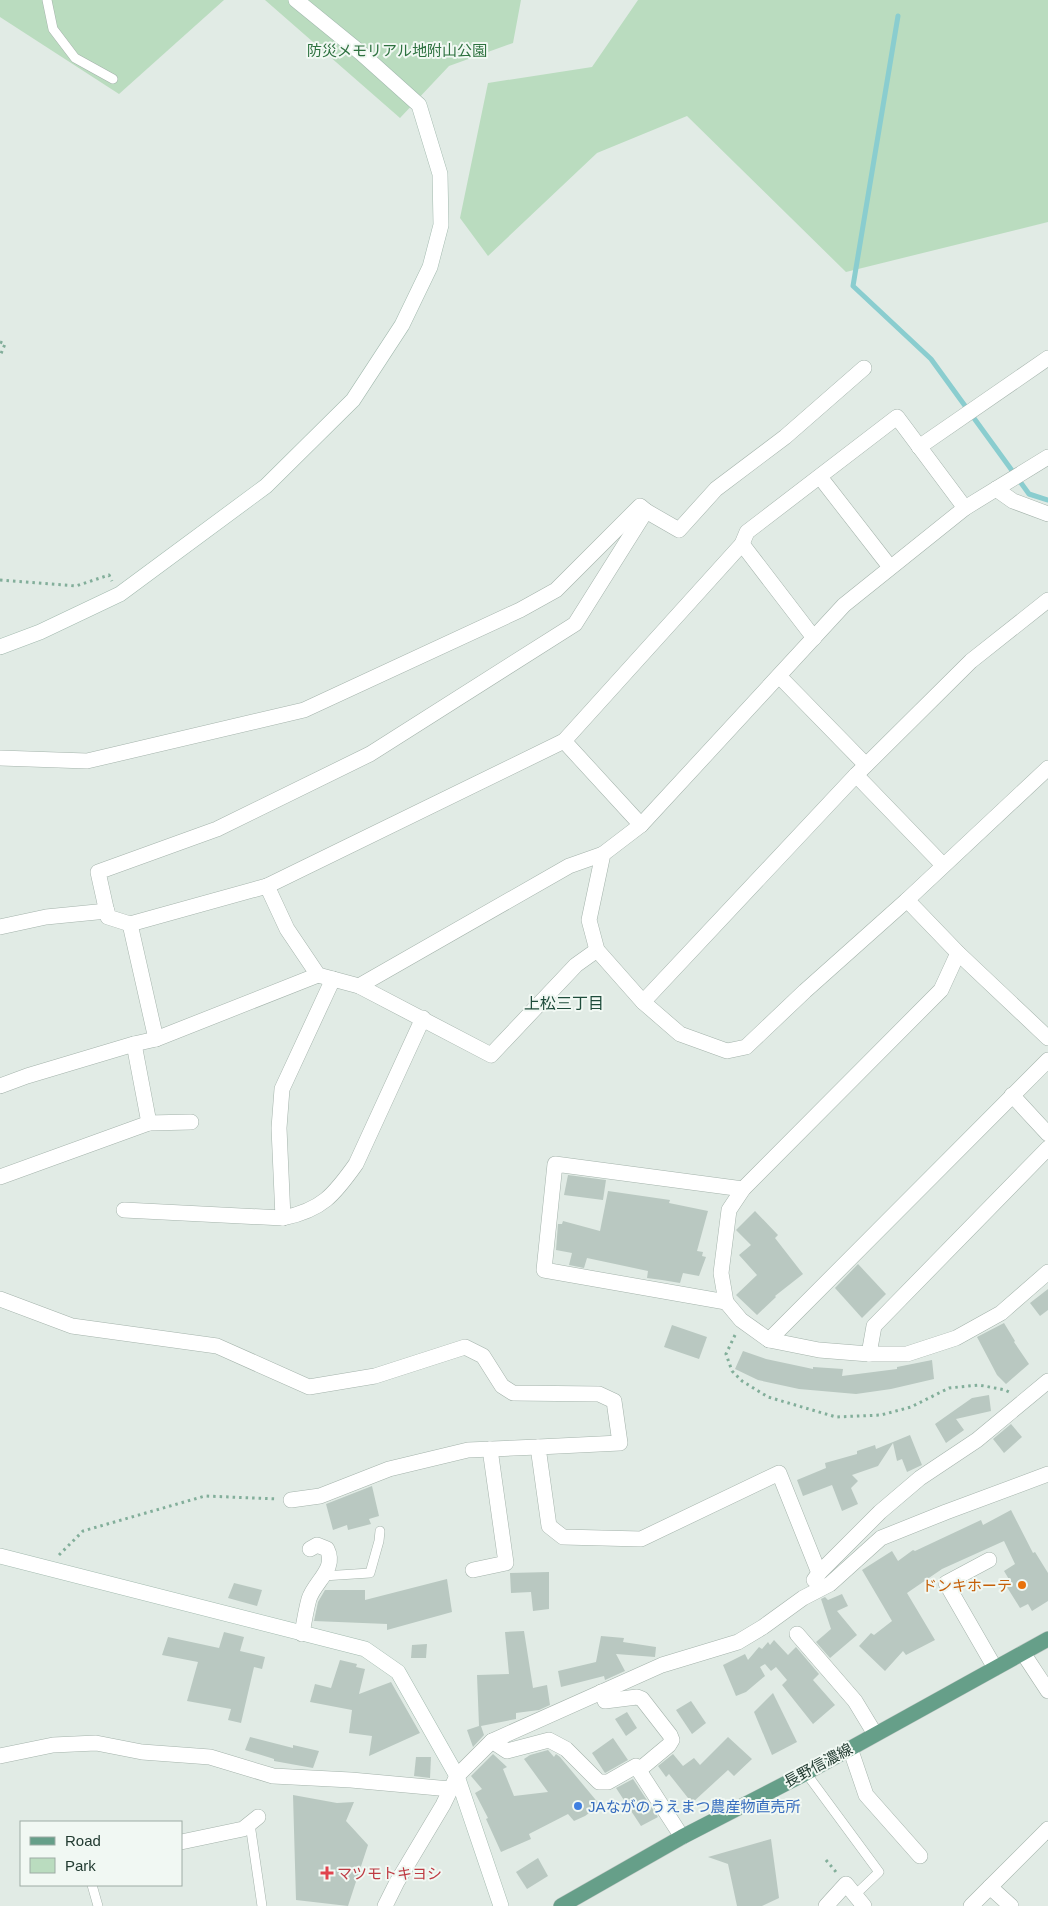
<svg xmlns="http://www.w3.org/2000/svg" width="1048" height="1906" font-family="Arial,'Noto Sans JP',sans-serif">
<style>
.green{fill:#badcbf}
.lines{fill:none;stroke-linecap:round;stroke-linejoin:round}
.stream{stroke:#8acdcf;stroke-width:5}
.building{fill:#b9c8c1}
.lane-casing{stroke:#a4b3ab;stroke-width:10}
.street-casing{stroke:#a4b3ab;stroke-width:16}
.secondary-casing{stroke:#a2b9ae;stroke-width:16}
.primary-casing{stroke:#c1c8c5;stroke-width:16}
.path{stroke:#82ae9a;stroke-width:3;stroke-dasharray:2.5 4;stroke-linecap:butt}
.lane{stroke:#fff;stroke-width:9}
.street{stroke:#fff;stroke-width:15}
.secondary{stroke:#fff;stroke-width:15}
.primary{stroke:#669f89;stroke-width:15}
.food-dot{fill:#e8710a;stroke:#f1f8f3;stroke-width:2}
.shop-dot{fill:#3f7fe0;stroke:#f1f8f3;stroke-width:2}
.health-dot{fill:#e0444e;stroke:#f1f8f3;stroke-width:2}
.labels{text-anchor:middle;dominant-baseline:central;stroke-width:4;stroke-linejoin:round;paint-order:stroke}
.park-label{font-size:15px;fill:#2d713f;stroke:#f1f8f3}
.food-label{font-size:15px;fill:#c56008;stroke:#f1f8f3;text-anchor:end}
.street-label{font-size:15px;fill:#223b31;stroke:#f1f8f3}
.shop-label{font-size:15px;fill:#366cbe;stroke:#f1f8f3;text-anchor:start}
.health-label{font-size:15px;fill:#be3a42;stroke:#f1f8f3;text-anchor:start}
.neighbourhood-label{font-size:16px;fill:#1e4c3b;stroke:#f1f8f3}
</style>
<rect width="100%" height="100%" fill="#e1ebe5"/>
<g class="green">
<path d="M0,0H224L119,94L0,17Z"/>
<path d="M265,0H521L513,43L449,66L400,118Z"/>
<path d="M638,0H1048V222L846,272L687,116L597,153L488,256L460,218L488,83L592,67Z"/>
</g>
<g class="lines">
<path class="stream" d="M898,16L853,286L931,359L1029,494L1048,500"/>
</g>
<g class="building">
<path d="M568,1175L606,1180L603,1200L564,1195Z"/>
<path d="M608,1191L670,1200L669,1203L708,1211L697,1251L703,1252L702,1256L706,1257L699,1276L683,1273L680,1283L662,1280L647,1278L648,1271L587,1258L584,1268L569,1265L572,1253L556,1250L558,1224H562L563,1221L600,1231Z"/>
<path d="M755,1211L778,1235L775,1238L803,1274L775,1296L776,1297L757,1315L736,1295L757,1275L739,1255L751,1245L736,1230Z"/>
<path d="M858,1264L886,1294L862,1318L835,1288Z"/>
<path d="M1048,1289V1310L1040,1316L1030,1303Z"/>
<path d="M1004,1323L1015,1341L1014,1342L1029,1364L1006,1384L997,1375L977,1337Z"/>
<path d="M672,1325L707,1337L699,1359L664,1347Z"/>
<path d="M743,1351L766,1359L813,1369V1367L843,1369L842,1376L897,1369V1367L932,1360L934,1379L891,1389L856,1394L799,1389L758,1380L735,1369Z"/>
<path d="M989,1395L991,1411L956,1419L964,1430L946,1443L935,1424L972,1398Z"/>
<path d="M1011,1424L1022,1437L1004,1453L993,1439Z"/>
<path d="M910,1435L922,1465L907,1472L902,1459L897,1461L893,1443L878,1466L852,1475L858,1481L851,1488L858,1504L842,1511L832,1485L803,1496L797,1480L826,1468L825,1463L857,1454V1451L875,1445L876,1449Z"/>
<path d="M372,1486L379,1516L369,1519L371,1524L348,1530L347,1525L333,1530L326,1504Z"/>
<path d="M1011,1510L1033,1553L1035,1552L1048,1573V1601L1032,1611L1028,1604L1020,1608L1005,1584L1010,1581L1004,1571L1015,1564L1004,1541L942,1569L907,1593L935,1640L906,1655L903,1651L885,1671L859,1646L871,1633L874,1635L892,1621L862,1570L892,1551L898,1561L913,1550L915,1551L981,1520L983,1525Z"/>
<path d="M549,1572V1609L533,1611L531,1592L511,1593L510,1573Z"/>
<path d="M447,1579L452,1612L387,1630V1624L314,1621L318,1602L325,1590H365V1600Z"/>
<path d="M234,1583L262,1590L257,1606L228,1598Z"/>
<path d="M842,1594L848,1606L837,1611L857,1635L830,1658L816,1642L831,1629L821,1599L825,1597L828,1600Z"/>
<path d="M524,1631L533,1688L547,1685L550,1705L539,1710L516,1713V1719L481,1726L484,1735L473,1747L467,1730L479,1726L477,1675L509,1674L505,1632Z"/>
<path d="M224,1632L244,1637L240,1651L265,1657L262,1669L254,1667L241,1723L228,1720L231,1709L187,1701L198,1662L162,1655L168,1637L219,1648Z"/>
<path d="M601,1636L624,1638L623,1642L656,1647L655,1657L616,1654L625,1671L605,1680L604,1676L561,1687L558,1671L596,1662Z"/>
<path d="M774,1640L788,1655L796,1647L819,1674L813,1680L835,1705L813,1724L782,1685L787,1680L776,1667L771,1671L765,1664L760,1667L765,1676L746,1692L736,1696L723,1665L745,1654L748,1660L759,1647L762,1649L768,1642L770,1645Z"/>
<path d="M427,1644L426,1658H411L412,1645Z"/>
<path d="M340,1660L357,1664L356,1667L365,1669L359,1694L391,1682L420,1733L369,1756L372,1736L349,1733L352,1710L310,1702L315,1684L331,1688Z"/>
<path d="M773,1693L797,1742L772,1755L754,1712Z"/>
<path d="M691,1701L706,1723L692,1734L676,1710Z"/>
<path d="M627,1712L637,1728L626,1736L615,1719Z"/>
<path d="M250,1737L293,1748V1745L319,1751L313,1768L274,1761V1759L271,1758L245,1750Z"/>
<path d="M728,1737L752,1759L734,1776L728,1770L692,1803L669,1774L666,1777L658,1766L673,1754L683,1766L694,1758L700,1765Z"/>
<path d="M613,1738L628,1760L605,1773L592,1753Z"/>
<path d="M548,1750L554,1757L556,1754L560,1757L600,1805L585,1816L574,1821L568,1814L529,1834L531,1839L501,1852L486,1819L488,1818L475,1793L482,1789L471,1776L493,1754L507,1767L503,1769L514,1796L548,1792L524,1759L530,1755Z"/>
<path d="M416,1757H431L430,1778L414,1776Z"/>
<path d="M633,1779L658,1817L641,1826L616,1788Z"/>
<path d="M293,1795L337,1803L354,1802L346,1821L368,1845L348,1906L296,1900Z"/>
<path d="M771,1839L779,1898L762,1906H737L728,1864L708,1857Z"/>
<path d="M538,1858L548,1876L527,1889L516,1872Z"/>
</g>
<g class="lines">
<g class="lane-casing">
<g id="lane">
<path d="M47,0L53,29L75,58L113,79"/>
<path d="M323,1576L370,1573L379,1541L380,1531"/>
<path d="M806,1773L879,1872L855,1895"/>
<path d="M250,1824L262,1906"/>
<path d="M92,1885L98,1906"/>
</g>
</g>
<g class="street-casing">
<g id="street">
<path d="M919,447L1048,358"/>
<path d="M1048,457L965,508L844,605L641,825L603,854L589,920L597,950L643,1002L680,1034L727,1051L746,1047L805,991L907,900L1048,768"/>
<path d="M820,477L890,567"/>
<path d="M996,489L1013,501L1048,514"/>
<path d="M742,544L814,638"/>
<path d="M779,676L866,765"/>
<path d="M564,741L742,544L747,532L897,417L965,508"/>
<path d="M0,758L87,761L304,710L520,610L556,590L640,506L646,511"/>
<path d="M856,775L943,865"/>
<path d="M267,886L564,741L641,825"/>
<path d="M907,900L958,953L1048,1038"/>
<path d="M130,924L156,1039"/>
<path d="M0,927L46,917L107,911"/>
<path d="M597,950L576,965L491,1055L359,986L318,975L287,929L267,886L130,924L108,917L98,872L217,829L370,754L575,624L646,511L679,530L716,489L785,437L864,368"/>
<path d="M958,953L941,990L743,1189L729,1210L721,1273L726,1302L741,1320L769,1340L819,1350L869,1354H907L956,1338L1001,1313L1048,1272"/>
<path d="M359,986L569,866L603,854"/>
<path d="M643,1002L856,775L971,661L1048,600"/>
<path d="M134,1044L156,1039L318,975"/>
<path d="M0,1086L27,1076L134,1044L149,1123L0,1177"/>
<path d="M1012,1095L1048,1134"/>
<path d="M149,1123L191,1122"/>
<path d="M124,1210L283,1218L279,1128L282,1089L333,979"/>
<path d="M283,1218C322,1210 334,1195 356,1164L423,1018"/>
<path d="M0,1299L72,1326L217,1346L309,1387L375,1376L465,1347L483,1356L502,1386L513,1393L599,1394L614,1401L620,1443L538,1447L549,1526L563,1537L641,1539L779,1473L819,1573"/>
<path d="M726,1302L544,1270L555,1164L743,1189"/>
<path d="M769,1340L1048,1060"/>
<path d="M869,1354L874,1326L1048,1148"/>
<path d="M291,1500L320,1496L389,1469L468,1450L538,1447"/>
<path d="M989,1560L946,1583L995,1668"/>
<path d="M473,1570L506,1563L490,1449"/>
<path d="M814,1580L819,1573L880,1512L920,1478L977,1440L1048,1381"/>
<path d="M302,1634C304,1622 306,1610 309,1599C315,1581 337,1569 327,1549L317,1545L310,1549"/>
<path d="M797,1634L855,1701L875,1734"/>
<path d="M1023,1653L1048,1691"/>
<path d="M601,1692L605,1701L637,1697L642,1699L670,1735L672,1740L669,1745L639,1770"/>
<path d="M492,1741L507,1751L549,1740L566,1749L599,1782H608L636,1766L682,1837"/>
<path d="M850,1748L866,1795L920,1856"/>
<path d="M0,1756L53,1745L96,1743L142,1752L210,1757L273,1776L351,1780L450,1789"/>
<path d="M181,1842L243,1829L258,1817"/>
<path d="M990,1887L1048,1829"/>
<path d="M385,1906L397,1882L443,1805L457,1776L492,1741L662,1665L738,1642L763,1627L803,1598L830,1584L881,1538L946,1512L1048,1474"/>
<path d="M826,1906L846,1884L864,1906"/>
<path d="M971,1906L990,1887L1011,1906"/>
</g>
</g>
<g class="secondary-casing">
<g id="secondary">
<path d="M0,647L40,632L120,594L266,486L353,400L402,325L430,267L441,225L440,174L419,105L361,53L296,0"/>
<path d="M0,1556L365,1649L398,1672L457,1776L501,1906"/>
</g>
</g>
<g class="primary-casing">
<path id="primary" d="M561,1906L682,1837L806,1773L1048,1639"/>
</g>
<g class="path">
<path d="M0,342L5,344L0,356"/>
<path d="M0,580L76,586L109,575L112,581"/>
<path d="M735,1335L726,1354L732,1371L742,1381L768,1397L836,1417L881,1415L911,1407L949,1388L979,1385L1005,1390L1011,1393"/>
<path d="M59,1555L83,1531L205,1496L278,1499"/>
<path d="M826,1860L836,1872"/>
</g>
<use href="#lane" class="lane"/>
<use href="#street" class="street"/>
<use href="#secondary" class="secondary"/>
<use href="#primary" class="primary"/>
</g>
<circle class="food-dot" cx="1022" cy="1585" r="5"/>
<circle class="shop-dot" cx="578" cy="1806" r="5"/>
<path class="health-dot" d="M324.5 1865.5h5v5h5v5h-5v5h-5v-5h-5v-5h5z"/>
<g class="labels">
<g class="park-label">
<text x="397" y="50">防災メモリアル地附山公園</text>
</g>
<g class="food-label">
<text x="1012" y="1585">ドンキホーテ</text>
</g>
<g class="street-label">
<text transform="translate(818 1765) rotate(-28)">長野信濃線</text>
</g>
<g class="shop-label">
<text x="588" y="1806">JAながのうえまつ農産物直売所</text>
</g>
<g class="health-label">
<text x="337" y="1873">マツモトキヨシ</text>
</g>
<g class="neighbourhood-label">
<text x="564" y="1003">上松三丁目</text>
</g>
</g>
<rect x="20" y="1821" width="162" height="65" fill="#f1f8f3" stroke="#9eaca5"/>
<rect x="30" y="1837" width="25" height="8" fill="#669f89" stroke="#9eaca5"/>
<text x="65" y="1846" font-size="15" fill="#223b31">Road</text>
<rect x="30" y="1858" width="25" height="15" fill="#badcbf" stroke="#9eaca5"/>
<text x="65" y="1871" font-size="15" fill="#223b31">Park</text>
</svg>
